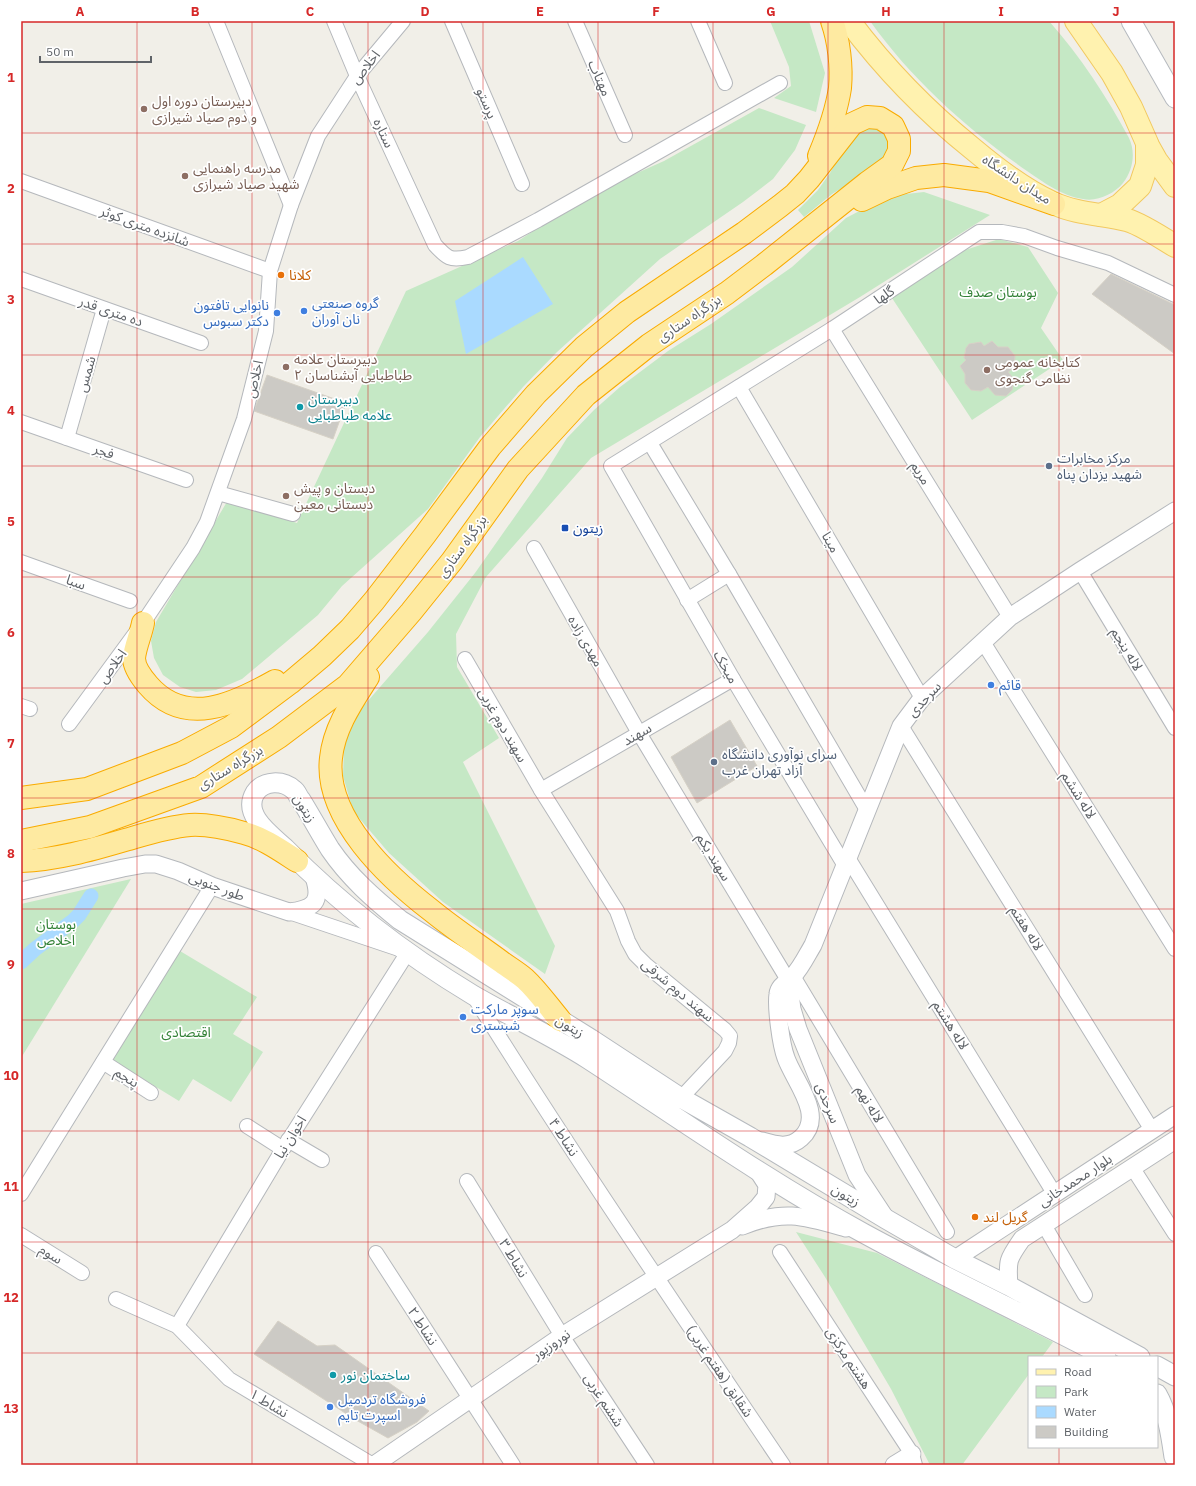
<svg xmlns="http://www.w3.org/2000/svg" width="1196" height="1486" font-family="'IBM Plex Sans','Noto Sans Arabic',sans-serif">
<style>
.green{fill:#c5e8c5;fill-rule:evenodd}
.water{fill:#aadaff}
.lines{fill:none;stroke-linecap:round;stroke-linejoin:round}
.canal{stroke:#aadaff;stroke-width:15}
.building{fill:#cccac5;stroke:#d6d1c6}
.minor-casing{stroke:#b5b8bc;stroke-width:16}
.tertiary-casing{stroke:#b5b8bc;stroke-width:19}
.secondary-casing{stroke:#b6babf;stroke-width:21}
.primary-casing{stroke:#f2c960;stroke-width:24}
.trunk-casing{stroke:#f9ab00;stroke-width:24}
.minor{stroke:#fff;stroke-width:14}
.tertiary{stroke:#fff;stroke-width:17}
.secondary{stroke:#fff;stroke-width:19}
.primary{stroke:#fff2af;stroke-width:22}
.trunk{stroke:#feeaa1;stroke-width:22}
.grid{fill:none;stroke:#d62828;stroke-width:1;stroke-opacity:0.55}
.education-dot{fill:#8d6e63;stroke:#fff;stroke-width:1.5}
.food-dot{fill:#e8710a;stroke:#fff;stroke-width:1.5}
.shop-dot{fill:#3f7fe0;stroke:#fff;stroke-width:1.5}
.culture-dot{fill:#0f9aa8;stroke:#fff;stroke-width:1.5}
.service-dot{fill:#5c6f8a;stroke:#fff;stroke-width:1.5}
.transit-dot{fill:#1a4fb4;stroke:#fff;stroke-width:1.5}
.labels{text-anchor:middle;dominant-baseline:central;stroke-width:3.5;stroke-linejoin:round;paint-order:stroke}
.street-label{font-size:14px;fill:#5f6368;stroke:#fff}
.education-label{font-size:14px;fill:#785e54;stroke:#fff;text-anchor:start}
.food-label{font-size:14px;fill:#c56008;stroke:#fff;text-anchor:start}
.park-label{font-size:14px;fill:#348238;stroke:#fff}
.shop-label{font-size:14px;fill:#366cbe;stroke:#fff;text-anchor:start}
.culture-label{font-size:14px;fill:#0d838f;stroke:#fff;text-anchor:start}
.service-label{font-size:14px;fill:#4e5e75;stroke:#fff;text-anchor:start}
.transit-label{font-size:14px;fill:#164399;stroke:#fff;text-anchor:start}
.neatline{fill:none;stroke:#d62828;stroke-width:1.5}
.grid-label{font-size:13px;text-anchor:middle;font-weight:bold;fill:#d62828}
</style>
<rect width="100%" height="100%" fill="#f1efe8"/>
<g class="green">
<path d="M770,21H809L825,73L816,112L774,98L791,86L789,67Z"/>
<path d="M870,21H1049C1080,56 1107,97 1129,138C1136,153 1133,170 1123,183C1114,194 1097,202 1083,199C1062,196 1043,182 1027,171C967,129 912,80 870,21Z"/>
<path d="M759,108L806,125L795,150L773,179L743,202L660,259L557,352L523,387L480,437L428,509L342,586L318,615L242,679L216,690L196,692L180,687L163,675L154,658L151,641L156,622L228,500L297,523L406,291L518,241L590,194L664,161Z"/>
<path d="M865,125L885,130L891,152L860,177L832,194L804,217L798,210L818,190L830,173L847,142Z"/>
<path d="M924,192L990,215L860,297L591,458L486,577L456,634L457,667L499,738L463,762L555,946L545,974L443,902L389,853L353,811L343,776L344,747L353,718L428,632L475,573L542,478L567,438L594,410L620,387L668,351L711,324L792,267L846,218L888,196Z"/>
<path d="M999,239L1028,247L1058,293L1041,328L1063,360L972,420L892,298L959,252ZM992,341L998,347H1008L1015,356L1014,368L1008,372L1014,379L1012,390L1006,396L988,387L981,391L971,390L965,383V374L960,366L966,360L964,358L966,348L969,344L981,342L984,346Z"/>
<path d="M131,879L21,1058V904Z"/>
<path d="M180,951L257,997L233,1034L263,1052L231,1102L193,1079L179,1101L112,1060Z"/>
<path d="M796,1232L877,1253L1053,1342L1042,1357H1029V1374L962,1465H930L891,1389L825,1277Z"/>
</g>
<path class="water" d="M523,257L553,304L466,354L455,301Z"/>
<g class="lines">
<path class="canal" d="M21,962L35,949L73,921L79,915L91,896"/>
</g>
<g class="building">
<path d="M1111,274L1175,305V354L1092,294Z"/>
<path d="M992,341L998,347H1008L1015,356L1014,368L1008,372L1014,379L1012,390L1006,396L995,395L988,387L981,391L971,390L965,383V374L960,366L966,360L964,358L966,348L969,344L981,342L984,346Z"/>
<path d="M267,375L346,403L333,439L254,411Z"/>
<path d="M730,720L757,766L697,803L671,757Z"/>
<path d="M278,1321L317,1346L335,1345L429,1411L417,1422L388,1438L356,1420L254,1354Z"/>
</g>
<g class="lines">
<g class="minor-casing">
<g id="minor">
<path d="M216,21L291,205"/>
<path d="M334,21L357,76L435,245C447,258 450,261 468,257L538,220L780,83"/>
<path d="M452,21L522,184"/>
<path d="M575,21L625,135"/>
<path d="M698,21L725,83"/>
<path d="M21,181L270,271"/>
<path d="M21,279L201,343"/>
<path d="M832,329L1010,617"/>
<path d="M739,387L922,698"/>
<path d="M21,422L186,480"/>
<path d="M67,438L104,309"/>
<path d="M650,443L729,574L867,810"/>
<path d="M218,493L293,514"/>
<path d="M534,548L639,733L788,980"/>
<path d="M21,562L130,601"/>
<path d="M1080,571L1175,728"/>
<path d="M687,600L729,574"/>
<path d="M983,642L1175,949"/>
<path d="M465,659L541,790L617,911L628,941L635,954L646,965L725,1030L730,1036L729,1043L725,1051L681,1098"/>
<path d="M21,706L30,709"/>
<path d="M69,724L143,623L193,548L207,522L244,419L266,331L270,271L291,205L318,136L357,76L403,21"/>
<path d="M901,726L1152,1130"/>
<path d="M541,790L733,679"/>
<path d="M848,858L1054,1193"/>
<path d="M845,866L733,679L611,466L832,329L979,232H1002L1024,236L1057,248L1108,263L1175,295"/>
<path d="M793,976L947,1232"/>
<path d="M473,995C572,1154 678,1309 783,1465"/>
<path d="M103,1062L151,1093"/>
<path d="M247,1126L283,1149"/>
<path d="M288,1140L322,1160"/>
<path d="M1132,1167L1175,1234"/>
<path d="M467,1181L562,1336L647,1465"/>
<path d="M21,1194L212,886"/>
<path d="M1044,1225L1085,1295"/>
<path d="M21,1235L82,1273"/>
<path d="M780,1252L912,1454L915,1465"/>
<path d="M376,1253L513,1465"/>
<path d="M116,1299L177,1326L229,1379L373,1465"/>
<path d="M177,1326L283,1149L408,952L289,912"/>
</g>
</g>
<g class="tertiary-casing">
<g id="tertiary">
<path d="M21,891L123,868L145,864H156L178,871L212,886L289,912C314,909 322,902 314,877"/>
<path d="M788,980L792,1009L798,1029L857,1175L886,1219"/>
<path d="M762,1141C776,1145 789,1149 801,1138C826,1116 794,1081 786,1058C781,1045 776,1007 778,994C779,985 788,982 793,976C801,968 807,955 813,945L901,726L922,698L1010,617L1080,571L1175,511"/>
<path d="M742,1226C784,1209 804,1216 846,1228"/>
<path d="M955,1259L1175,1115"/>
<path d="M1009,1286C1007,1260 1008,1259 1022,1239L1175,1140"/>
<path d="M374,1465L562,1336L732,1230L758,1207L766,1197L767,1185L758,1171"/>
<path d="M894,1465L912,1454"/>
</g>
</g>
<g class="secondary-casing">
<g id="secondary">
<path d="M1131,21L1175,98"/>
<path d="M1106,1357C1026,1315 944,1277 865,1234C769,1182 680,1119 588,1059C552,1036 511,1017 473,995C405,954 341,905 285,848C271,835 242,815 255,793C264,780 283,780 294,790C297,792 298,797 301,800C311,816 320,833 330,849C349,877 374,899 400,920L591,1039L681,1098L750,1137L886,1219L955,1259L1009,1286L1140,1357"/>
<path d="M1157,1366L1175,1376"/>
<path d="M1157,1394C1168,1413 1171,1437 1174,1457"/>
</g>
</g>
<g class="primary-casing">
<g id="primary">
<path d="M849,21C885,69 927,112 973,149C998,170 1024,190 1053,203C1076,214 1103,214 1127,220C1138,223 1164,239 1175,246"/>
<path d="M1076,21L1112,73L1131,107L1147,143V165L1140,186L1120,205L1101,215"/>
<path d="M1147,144L1156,160L1175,186"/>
</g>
</g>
<g class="trunk-casing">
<g id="trunk">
<path d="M819,156C827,137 837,108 840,88C842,67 839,41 832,21"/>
<path d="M862,200L887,188L916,178L944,175L989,181L1054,204"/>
<path d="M143,623C141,634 135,647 134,658C134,668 142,678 148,685C185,728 234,704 275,681"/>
<path d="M368,677C352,702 334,728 331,758C324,818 389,878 432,911C454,929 477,944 500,961C508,967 517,972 525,979C538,991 549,1007 560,1020"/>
<path d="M21,798L87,789L182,753L231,727L290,683L322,656L350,629L374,601L425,535L490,447L536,394L584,347L627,312L744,233L780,206L795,194L809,179L852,124L867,117L880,118L893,126L899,139V151L892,165L867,183L764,265L727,293L649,345L586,395L518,469L452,561L411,612L348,685L279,737L201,787L90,827L21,841"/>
<path d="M21,861C56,860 91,850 125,840C146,834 167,827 190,825C207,824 226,828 244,833C263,838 280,850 297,861"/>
</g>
</g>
<use href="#minor" class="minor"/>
<use href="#tertiary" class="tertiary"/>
<use href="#secondary" class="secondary"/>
<use href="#primary" class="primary"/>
<use href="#trunk" class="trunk"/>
</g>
<path class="grid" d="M137,21V1465M252,21V1465M368,21V1465M483,21V1465M598,21V1465M713,21V1465M828,21V1465M944,21V1465M1059,21V1357M21,133H1175M21,244H1175M21,355H1175M21,466H1175M21,577H1175M21,688H1175M21,798H1175M21,909H1175M21,1020H1175M21,1131H1175M21,1242H1175M21,1353H1175M1059,1447V1465"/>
<g class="education-dot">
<circle cx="144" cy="109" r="4"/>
<circle cx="185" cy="176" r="4"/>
<circle cx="286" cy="367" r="4"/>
<circle cx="987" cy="370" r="4"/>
<circle cx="286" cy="496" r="4"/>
</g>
<g class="food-dot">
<circle cx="281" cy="275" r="4"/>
<circle cx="975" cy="1217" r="4"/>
</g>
<g class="shop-dot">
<circle cx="304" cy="311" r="4"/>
<circle cx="277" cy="313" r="4"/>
<circle cx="991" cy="685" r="4"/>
<circle cx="463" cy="1017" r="4"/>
<circle cx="330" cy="1407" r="4"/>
</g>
<g class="culture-dot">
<circle cx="300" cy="407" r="4"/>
<circle cx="333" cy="1375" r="4"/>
</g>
<g class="service-dot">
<circle cx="1049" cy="466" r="4"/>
<circle cx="714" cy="762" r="4"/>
</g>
<rect class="transit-dot" x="561" y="524" width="8" height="8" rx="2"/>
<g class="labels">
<g class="street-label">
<text transform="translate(365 67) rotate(-52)">اخلاص</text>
<text transform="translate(600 78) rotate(66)">مهتاب</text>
<text transform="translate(487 103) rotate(67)">پرستو</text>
<text transform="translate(384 133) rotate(65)">ستاره</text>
<text transform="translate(1017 179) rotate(33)">میدان دانشگاه</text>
<text transform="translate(145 226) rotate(20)">شانزده متری کوثر</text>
<text transform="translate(884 295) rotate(-34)">گلها</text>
<text transform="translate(111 311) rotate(19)">ده متری قدر</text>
<text transform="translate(689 318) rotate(-34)">بزرگراه ستاری</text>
<text transform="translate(86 374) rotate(-74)">شمس</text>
<text transform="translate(254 379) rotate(-77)">اخلاص</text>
<text transform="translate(104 451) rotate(19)">فجر</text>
<text transform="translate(921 473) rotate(58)">مریم</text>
<text transform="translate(831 542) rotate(60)">مینا</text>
<text transform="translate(462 546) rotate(-54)">بزرگراه ستاری</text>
<text transform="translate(76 582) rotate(20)">سبا</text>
<text transform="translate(586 641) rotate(60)">مهدی زاده</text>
<text transform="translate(1127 649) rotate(59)">لاله پنجم</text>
<text transform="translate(112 666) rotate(-54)">اخلاص</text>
<text transform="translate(726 667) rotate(60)">میخک</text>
<text transform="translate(924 699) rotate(-47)">سرحدی</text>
<text transform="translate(503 725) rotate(60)">سهند دوم غربی</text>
<text transform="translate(637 734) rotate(-30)">سهند</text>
<text transform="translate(230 767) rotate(-31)">بزرگراه ستاری</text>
<text transform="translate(1079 795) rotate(58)">لاله ششم</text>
<text transform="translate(305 808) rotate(58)">زیتون</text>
<text transform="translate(714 857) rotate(59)">سهند يكم</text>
<text transform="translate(217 886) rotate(21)">طور جنوبی</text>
<text transform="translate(1027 928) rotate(58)">لاله هفتم</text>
<text transform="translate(678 990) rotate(40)">سهند دوم شرقی</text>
<text transform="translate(951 1025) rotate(58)">لاله هشتم</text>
<text transform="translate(570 1026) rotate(31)">زیتون</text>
<text transform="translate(127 1077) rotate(32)">پنجم</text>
<text transform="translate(828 1103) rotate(68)">سرحدی</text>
<text transform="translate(870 1104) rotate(59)">لاله نهم</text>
<text transform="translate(290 1137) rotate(-58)">اخوان نیا</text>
<text transform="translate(564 1137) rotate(57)">نشاط ۴</text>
<text transform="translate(1075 1180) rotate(-33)">بلوار محمدخانی</text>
<text transform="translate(846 1195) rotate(31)">زیتون</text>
<text transform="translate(51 1254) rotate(32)">سوم</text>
<text transform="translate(514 1258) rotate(59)">نشاط ۳</text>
<text transform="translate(423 1326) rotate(57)">نشاط ۲</text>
<text transform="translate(551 1344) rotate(-34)">نوروزپور</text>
<text transform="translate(849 1358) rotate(57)">هشتم مرکزی</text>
<text transform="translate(720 1371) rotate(56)">شقایق (هفتم غربی)</text>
<text transform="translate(604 1400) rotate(57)">ششم غربی</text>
<text transform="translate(269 1403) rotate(31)">نشاط ۱</text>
</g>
<g class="education-label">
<text x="152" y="101">دبیرستان دوره اول‌<tspan x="152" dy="16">و دوم صیاد شیرازی</tspan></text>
<text x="193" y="168">مدرسه راهنمايی<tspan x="193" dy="16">شهيد صياد شيرازی</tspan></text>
<text x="294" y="359">دبیرستان علامه<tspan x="294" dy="16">طباطبایی آبشناسان ۲</tspan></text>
<text x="995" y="362">کتابخانه عمومی<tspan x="995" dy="16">نظامی گنجوی</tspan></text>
<text x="294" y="488">دبستان و پیش<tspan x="294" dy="16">دبستانی معین</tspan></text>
</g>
<g class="food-label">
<text x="289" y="275">کلانا</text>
<text x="983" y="1217">گریل لند</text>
</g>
<g class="park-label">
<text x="998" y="292">بوستان صدف</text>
<text x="56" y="924">بوستان<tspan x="56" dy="16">اخلاص</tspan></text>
<text x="186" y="1032">اقتصادی</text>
</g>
<g class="shop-label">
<text x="312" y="303">گروه صنعتی<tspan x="312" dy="16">نان آوران</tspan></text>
<text x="269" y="305" text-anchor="end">نانوایی تافتون<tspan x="269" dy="16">دکتر سبوس</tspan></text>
<text x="999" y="685">قائم</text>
<text x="471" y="1009">سوپر مارکت<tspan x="471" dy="16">شبستری</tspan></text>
<text x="338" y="1399">فروشگاه تردمیل<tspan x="338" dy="16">اسپرت تایم</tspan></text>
</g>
<g class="culture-label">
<text x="308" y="399">دبیرستان<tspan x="308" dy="16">علامه طباطبایی</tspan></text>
<text x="341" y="1375">ساختمان نور</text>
</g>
<g class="service-label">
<text x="1057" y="458">مرکز مخابرات<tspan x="1057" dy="16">شهید یزدان پناه</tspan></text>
<text x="722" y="754">سرای نوآوری دانشگاه<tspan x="722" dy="16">آزاد تهران غرب</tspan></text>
</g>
<g class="transit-label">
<text x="573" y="528">زیتون</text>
</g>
</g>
<rect width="1196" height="1486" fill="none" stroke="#ffffff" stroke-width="44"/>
<rect x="1028" y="1356" width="130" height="92" fill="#ffffff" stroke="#bfc1c3"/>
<rect x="1036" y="1369" width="20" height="6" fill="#fff2af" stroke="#bfc1c3"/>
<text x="1064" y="1376" font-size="12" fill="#5f6368">Road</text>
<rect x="1036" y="1386" width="20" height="12" fill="#c5e8c5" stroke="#bfc1c3"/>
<text x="1064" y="1396" font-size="12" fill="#5f6368">Park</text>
<rect x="1036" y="1406" width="20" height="12" fill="#aadaff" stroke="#bfc1c3"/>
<text x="1064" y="1416" font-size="12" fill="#5f6368">Water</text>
<rect x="1036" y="1426" width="20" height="12" fill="#cccac5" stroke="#bfc1c3"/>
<text x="1064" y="1436" font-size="12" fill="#5f6368">Building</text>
<path d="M40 56v6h111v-6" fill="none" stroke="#5f6368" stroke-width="2"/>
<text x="46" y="56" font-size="12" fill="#5f6368" stroke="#ffffff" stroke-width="3" paint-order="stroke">50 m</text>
<rect x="22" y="22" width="1152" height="1442" class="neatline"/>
<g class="grid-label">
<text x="80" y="16">A</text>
<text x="195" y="16">B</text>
<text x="310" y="16">C</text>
<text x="425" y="16">D</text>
<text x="540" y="16">E</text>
<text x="656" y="16">F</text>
<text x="771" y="16">G</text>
<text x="886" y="16">H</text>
<text x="1001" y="16">I</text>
<text x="1116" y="16">J</text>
<text x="11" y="82">1</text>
<text x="11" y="193">2</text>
<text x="11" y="304">3</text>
<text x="11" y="415">4</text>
<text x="11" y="526">5</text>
<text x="11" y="637">6</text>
<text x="11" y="748">7</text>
<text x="11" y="858">8</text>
<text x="11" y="969">9</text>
<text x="11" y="1080">10</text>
<text x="11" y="1191">11</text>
<text x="11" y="1302">12</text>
<text x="11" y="1413">13</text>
</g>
</svg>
